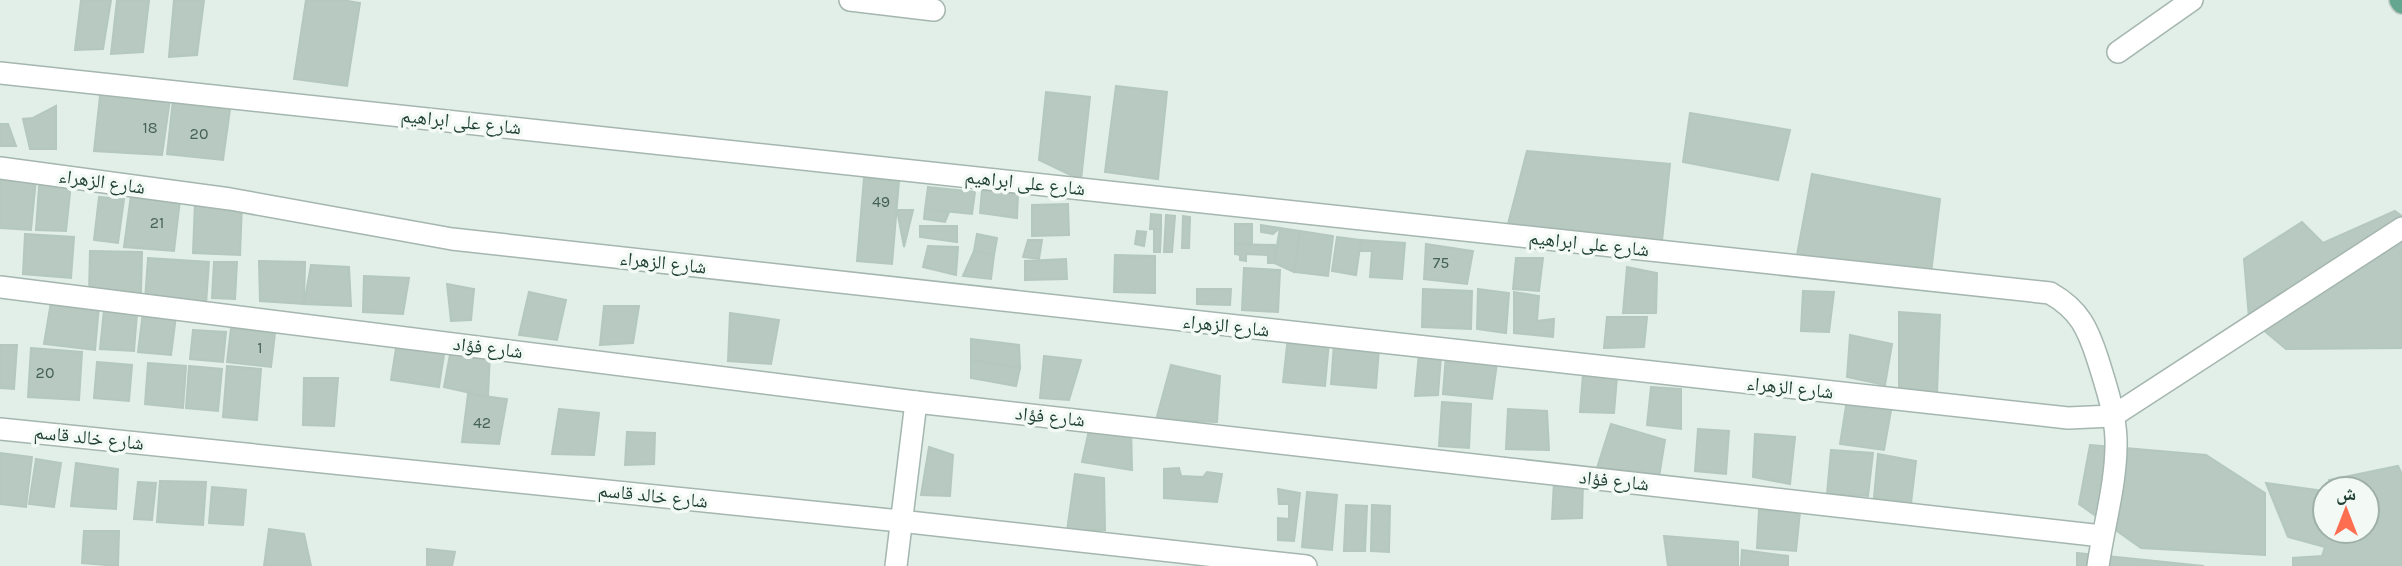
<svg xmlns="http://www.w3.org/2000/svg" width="2402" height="566" font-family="Karla,'Noto Naskh Arabic',sans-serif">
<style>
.building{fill:#b7c9c0;stroke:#b4c8be;stroke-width:2}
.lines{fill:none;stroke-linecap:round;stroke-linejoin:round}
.minor-casing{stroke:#a4b6af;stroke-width:24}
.major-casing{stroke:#c1cac6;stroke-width:24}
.minor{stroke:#fff;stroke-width:21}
.major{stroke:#63a790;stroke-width:21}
.labels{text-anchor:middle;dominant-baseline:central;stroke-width:7;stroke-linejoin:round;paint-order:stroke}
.number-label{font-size:16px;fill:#466258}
.street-label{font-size:19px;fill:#204035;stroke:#f3faf6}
</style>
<rect width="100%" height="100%" fill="#e2eee8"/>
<g class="building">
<path d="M81,0H111L103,49L75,50Z"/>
<path d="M117,0H149L143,52L111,54Z"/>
<path d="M174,0H204L197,55L169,57Z"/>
<path d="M306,0H342L360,3L347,86L294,79Z"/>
<path d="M1116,86L1167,92L1158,179L1105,172Z"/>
<path d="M101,87L171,92L162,155L94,151Z"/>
<path d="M174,91L232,95L223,160L167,154Z"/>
<path d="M1046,92L1090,97L1081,180L1039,160Z"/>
<path d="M56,106V149H30L23,119L33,118Z"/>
<path d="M1690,113L1790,130L1778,180L1683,162Z"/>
<path d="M0,124H8L16,146H0Z"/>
<path d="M1527,151L1670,164L1662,241L1508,224Z"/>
<path d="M0,167L37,169L31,230L0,228Z"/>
<path d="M40,172L72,174L66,231L36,230Z"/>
<path d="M1812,174L1940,199L1931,273L1797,255Z"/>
<path d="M864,178L899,181L892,264L857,261Z"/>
<path d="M928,187L975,192L972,214L925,209Z"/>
<path d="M982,190L1018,194L1017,218L980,213Z"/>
<path d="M131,195L180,200L174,251L124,247Z"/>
<path d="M99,197L124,199L118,243L94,240Z"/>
<path d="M195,201L242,203L240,255L193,253Z"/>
<path d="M1068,204L1069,235L1032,236V205Z"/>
<path d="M925,209L949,212L945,222L924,219Z"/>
<path d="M897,210H913L904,247Z"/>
<path d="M2395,211L2402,216V348L2286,349L2249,318L2244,259L2302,222L2323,243Z"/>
<path d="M1151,214L1161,215V229H1150Z"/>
<path d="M1166,215L1175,216L1172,252H1164Z"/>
<path d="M1183,216L1190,217L1189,248H1182Z"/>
<path d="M1235,224H1252V243L1235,244Z"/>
<path d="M1261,225L1280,228L1273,234L1261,232Z"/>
<path d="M920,226H957V242L920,237Z"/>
<path d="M1280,228L1300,231L1294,272L1274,263Z"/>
<path d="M1154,229H1161L1160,252H1154Z"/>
<path d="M1137,231L1146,232L1144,246L1135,244Z"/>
<path d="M1300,231L1333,236L1328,276L1294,272Z"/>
<path d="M25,234L74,237L71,278L23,274Z"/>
<path d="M977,234L997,238L994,255L974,251Z"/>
<path d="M1337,237L1361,240L1356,275L1332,271Z"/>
<path d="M1028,240H1042L1039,259L1023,257Z"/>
<path d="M1361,240L1405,243L1402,279L1370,277L1372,251H1360Z"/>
<path d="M1235,244L1275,245L1274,263H1268V255L1246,254V261L1240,260V255L1235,254Z"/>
<path d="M1426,244L1473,251L1467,284L1424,279Z"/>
<path d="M928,246L958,247L956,275L923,267Z"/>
<path d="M90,251L142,252L141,293H89Z"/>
<path d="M974,251L994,255L991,279L963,276Z"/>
<path d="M1115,255L1155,256V293L1114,292Z"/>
<path d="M148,258L209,262L206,304L145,300Z"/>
<path d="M1516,258H1543L1539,291L1513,289Z"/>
<path d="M1066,259L1067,279L1025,280V261Z"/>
<path d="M259,261L305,262L304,304L260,301Z"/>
<path d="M214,262H237L235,299L212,298Z"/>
<path d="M311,265L349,267L351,306L304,304Z"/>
<path d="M1627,267L1657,273L1656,313H1623Z"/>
<path d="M1244,268L1280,270L1278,312L1242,310Z"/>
<path d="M364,276L409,278L403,314L363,312Z"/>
<path d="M447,284L474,289L471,320L451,321Z"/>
<path d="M1197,289H1231L1230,305L1197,304Z"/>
<path d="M1423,289L1472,291L1471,329L1422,327Z"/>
<path d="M1478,289L1509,293L1506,333L1477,329Z"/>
<path d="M1803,291L1834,292L1829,332L1801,331Z"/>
<path d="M529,292L566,300L557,340L519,335Z"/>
<path d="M1514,292L1539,296L1537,321L1554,319L1553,337L1514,333Z"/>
<path d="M51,302L99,306L95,350L44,344Z"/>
<path d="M604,306H639L633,343L600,345Z"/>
<path d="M104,310L137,313L134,351L100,349Z"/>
<path d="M143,312L176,316L171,355L138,352Z"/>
<path d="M1899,312L1940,315L1937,393L1899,390Z"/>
<path d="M730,313L779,320L771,364L728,361Z"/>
<path d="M1607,317H1647L1644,347L1604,348Z"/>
<path d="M231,328L275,333L271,367L227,362Z"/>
<path d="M193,330L226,332L223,362L190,359Z"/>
<path d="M1850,335L1892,344L1885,385L1847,377Z"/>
<path d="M1288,337L1329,342L1325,386L1283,382Z"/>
<path d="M971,339L1019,345L1020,368L971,360Z"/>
<path d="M397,342L445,348L439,387L391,380Z"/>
<path d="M1334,344L1379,348L1376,388L1331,384Z"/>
<path d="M0,345H17L14,389L0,388Z"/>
<path d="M31,348L82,352L79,400L28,397Z"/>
<path d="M451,349L490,353L488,397L444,387Z"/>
<path d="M1419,353L1441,356L1438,395L1415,396Z"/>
<path d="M1446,355L1497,363L1492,399L1443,394Z"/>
<path d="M1044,356L1081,360L1069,400L1040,398Z"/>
<path d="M971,360L1020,368L1016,386L971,378Z"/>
<path d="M97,362L132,365L129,401L94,398Z"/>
<path d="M148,363L186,366L183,408L145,404Z"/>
<path d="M1171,365L1220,376L1217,422L1156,420Z"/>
<path d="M189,366L222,369L218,411L186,408Z"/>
<path d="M227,366L261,369L257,420L223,417Z"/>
<path d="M1583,374L1617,377L1614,413L1580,412Z"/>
<path d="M304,378H338L334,426L303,425Z"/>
<path d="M1651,387L1681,389V429L1647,425Z"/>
<path d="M468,394L507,399L499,444L462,442Z"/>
<path d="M1847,400L1892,405L1884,450L1840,444Z"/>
<path d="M1442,402L1471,404L1469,448L1439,446Z"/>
<path d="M559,409L599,413L594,455L552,454Z"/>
<path d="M1508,409L1547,411L1549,450L1506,449Z"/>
<path d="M1091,421L1131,426L1132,470L1082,462Z"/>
<path d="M1611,424L1665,440L1659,477L1597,468Z"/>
<path d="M1698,429L1729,431L1726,474L1695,471Z"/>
<path d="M627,432L655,433L654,464L625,465Z"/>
<path d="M1755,434L1795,437L1790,484L1753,477Z"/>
<path d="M2090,445L2206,455L2265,493V555L2141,548L2079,504Z"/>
<path d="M929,447L953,455L950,496L921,495Z"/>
<path d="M1831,450L1873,453L1868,496L1827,494Z"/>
<path d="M0,453L32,457L26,507L0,504Z"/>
<path d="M1878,454L1916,461L1911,503L1874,498Z"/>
<path d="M36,459L61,463L54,507L29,504Z"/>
<path d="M76,463L118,469L116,509L71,506Z"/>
<path d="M2398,466L2402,474V566H2293V558L2322,556L2325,547L2288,537L2266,483L2325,491V531H2367V489H2329V480Z"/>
<path d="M1179,468L1181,476L1203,477L1207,472L1222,474L1217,502L1164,498V469Z"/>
<path d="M1075,474L1104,478L1105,530L1067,531Z"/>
<path d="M160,481L206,482L203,525L157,522Z"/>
<path d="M1554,481L1583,483L1582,518L1552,519Z"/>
<path d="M138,482L156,483L152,520L134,519Z"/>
<path d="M212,487L246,490L243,525L209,523Z"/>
<path d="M1278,489L1300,493L1294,541L1278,540V518L1289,519V504H1279Z"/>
<path d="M1307,492L1337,495L1332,550L1302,547Z"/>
<path d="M1346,505L1367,506L1365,551H1344Z"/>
<path d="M1372,505L1390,506L1389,552L1371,551Z"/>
<path d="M1759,510L1800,512L1796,551L1757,548Z"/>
<path d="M269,529L304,534L311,566H264Z"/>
<path d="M84,531H119L118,566L82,563Z"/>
<path d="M1664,536L1738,542V566H1668Z"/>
<path d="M427,549L455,552L452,566H427Z"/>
<path d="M1742,550L1788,556V566H1741Z"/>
<path d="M2077,553L2204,566H2077Z"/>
</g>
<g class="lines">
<g class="minor-casing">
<g id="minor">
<path d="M850,0L934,10"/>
<path d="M2118,52L2192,0"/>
<path d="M0,73L2050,293C2080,310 2088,329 2098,360C2106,386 2115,412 2116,439C2117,481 2104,524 2098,566"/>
<path d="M0,168L230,199L452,239L2068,418L2113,416L2402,228"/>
<path d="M0,287L916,402L2102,536"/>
<path d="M0,429L900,521L1306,566"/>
<path d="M896,566L916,402"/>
</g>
</g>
<g class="major-casing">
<path id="major" d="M2400,0L2402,3"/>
</g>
<use href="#minor" class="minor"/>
<use href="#major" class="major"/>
</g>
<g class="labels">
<g class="number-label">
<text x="150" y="127">18</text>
<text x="199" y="133">20</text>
<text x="881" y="201">49</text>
<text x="157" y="222">21</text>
<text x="1441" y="262">75</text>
<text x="260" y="347">1</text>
<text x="45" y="372">20</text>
<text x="482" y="422">42</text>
</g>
<g class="street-label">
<text transform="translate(461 122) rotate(6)">شارع على ابراهيم</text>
<text transform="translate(102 182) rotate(8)">شارع الزهراء</text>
<text transform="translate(1025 183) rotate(6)">شارع على ابراهيم</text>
<text transform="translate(1589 244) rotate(6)">شارع على ابراهيم</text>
<text transform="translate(663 263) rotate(6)">شارع الزهراء</text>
<text transform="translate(1226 326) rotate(6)">شارع الزهراء</text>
<text transform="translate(488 348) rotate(7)">شارع فؤاد</text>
<text transform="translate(1790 388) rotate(6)">شارع الزهراء</text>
<text transform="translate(1050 417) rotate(6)">شارع فؤاد</text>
<text transform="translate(89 438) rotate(6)">شارع خالد قاسم</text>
<text transform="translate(1614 481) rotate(6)">شارع فؤاد</text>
<text transform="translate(653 496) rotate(6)">شارع خالد قاسم</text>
</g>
</g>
<g transform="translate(2346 510)"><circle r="33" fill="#f3faf6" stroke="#9fb0a9" stroke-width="2"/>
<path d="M0-5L12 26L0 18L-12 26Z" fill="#fd6d50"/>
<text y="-10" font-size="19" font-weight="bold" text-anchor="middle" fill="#204035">ش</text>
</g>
</svg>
